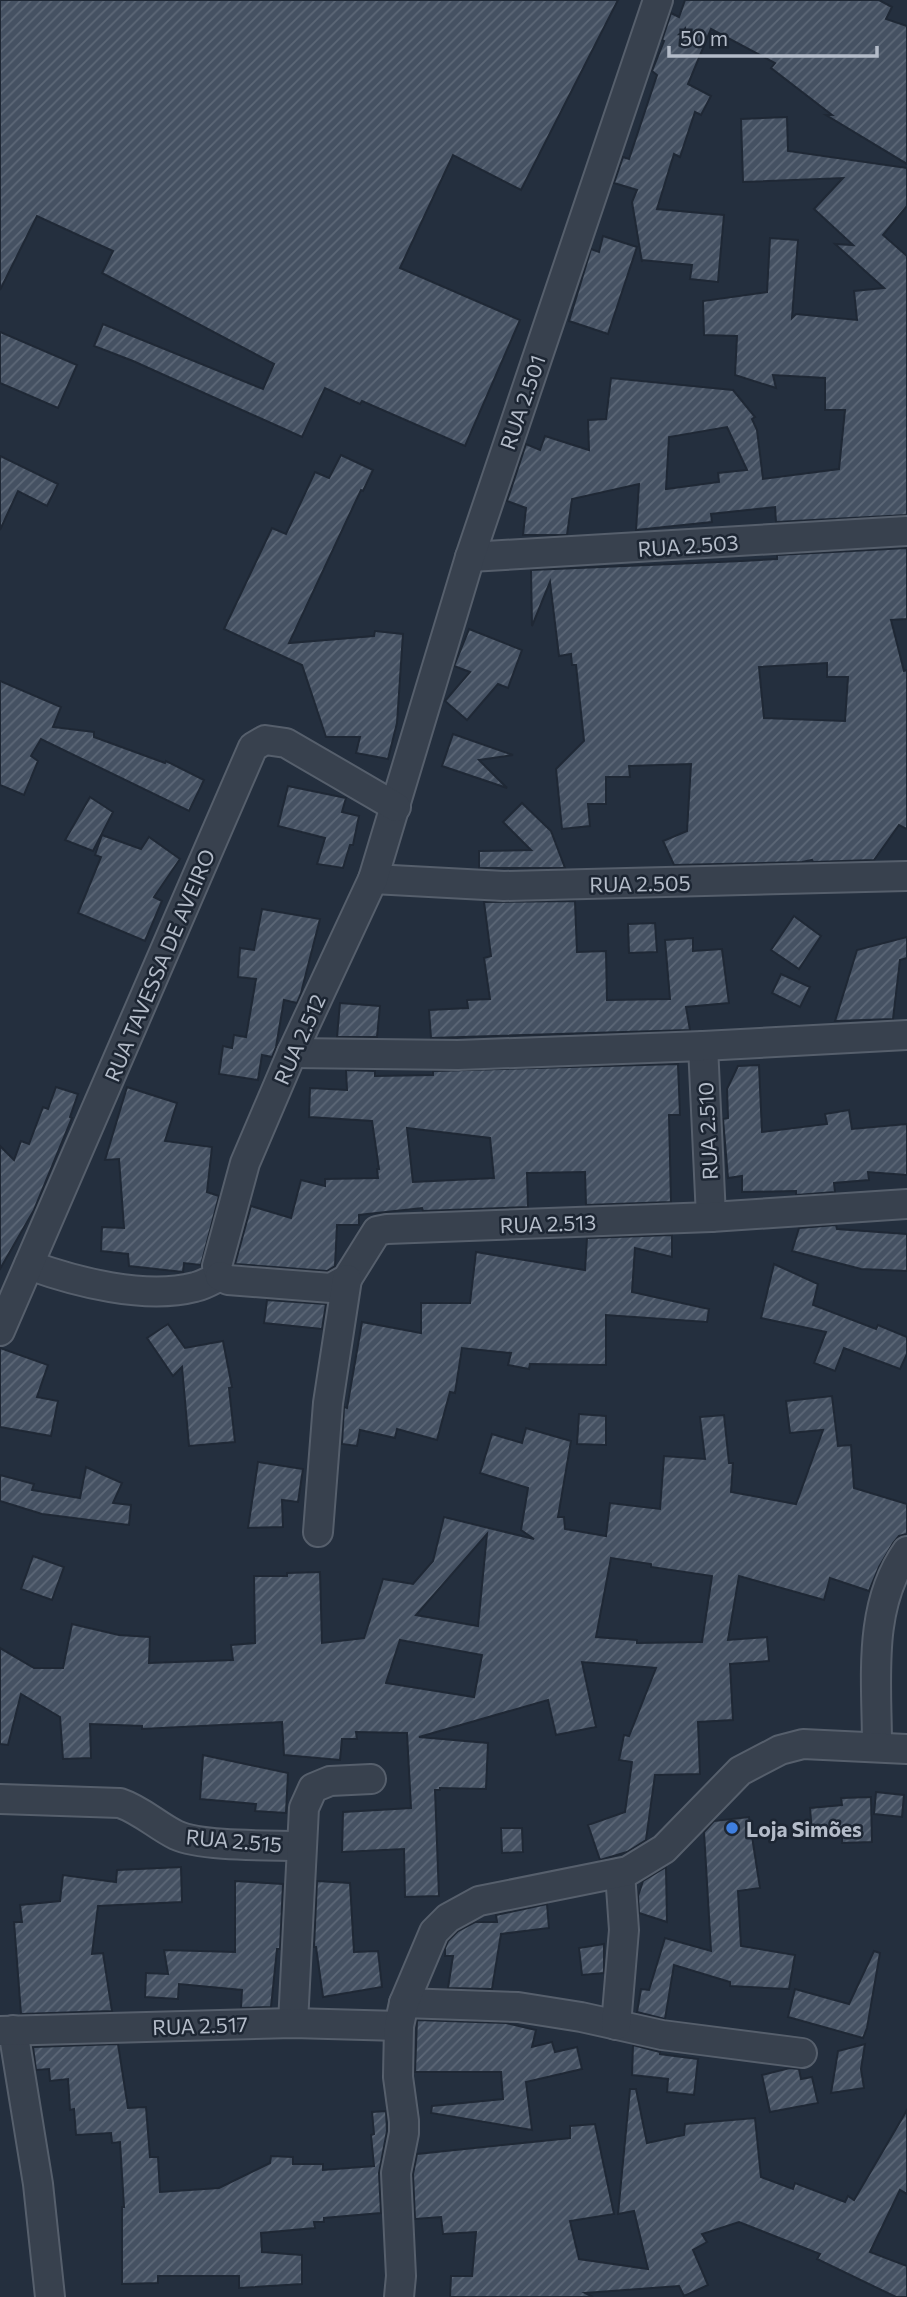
<svg xmlns="http://www.w3.org/2000/svg" width="907" height="2297" font-family="Commissioner,sans-serif">
<style>
.building{fill:url(#building-hatch);stroke:#1f2835;stroke-width:2;fill-rule:evenodd}
.lines{fill:none;stroke-linecap:round;stroke-linejoin:round}
.street-casing{stroke:#565f6c;stroke-width:32}
.street{stroke:#38414e;stroke-width:28}
.shop-dot{fill:#3f7fe0;stroke:#1d2633;stroke-width:2.5}
.labels{text-anchor:middle;dominant-baseline:central;stroke-width:5;stroke-linejoin:round;paint-order:stroke}
.street-label{font-size:21px;fill:#b4bcc9;stroke:#1d2633}
.poi-label{font-size:21px;font-weight:bold;fill:#b4bcc9;stroke:#1d2633;text-anchor:start}
</style>
<defs>
<pattern id="building-hatch" width="6" height="6" patternUnits="userSpaceOnUse" patternTransform="scale(1.75)"><rect width="6" height="6" fill="#455162"/><path d="M-1 1l2-2M0 6l6-6M5 7l2-2" fill="none" stroke="#5d6877"/></pattern>
</defs>
<rect width="100%" height="100%" fill="#242f3e"/>
<g class="building">
<path d="M0,0H618L521,190L453,155L400,268L520,320L465,446L362,401L360,404L325,388L302,437L133,361L94,346L103,324L263,389L274,364L102,273L113,251L37,216L0,290Z"/>
<path d="M685,0H879L892,7L886,19L907,26V164L826,115H832L771,68L775,63L711,29L688,84L711,96L701,115L695,112L680,157L674,154L657,209L724,215L718,282L690,279L692,265L642,260V262L632,202L637,190L614,183L623,157L629,159L657,75L652,71L664,41L662,40L671,13L679,17Z"/>
<path d="M787,117L788,151L907,168V206L883,235L907,256V515L776,522L775,507L711,514L712,522L636,530L639,484L572,499L567,535H523L526,508L507,501L526,444L540,450L545,436L589,450L588,420L606,419L611,378L733,390L755,417L752,419L757,430L763,479L839,469L845,410H825V378L773,375L776,388L735,375L737,336L704,335L703,301L767,292L770,238L798,240L792,318L796,314L857,320L854,291L884,288L835,244L853,245L814,209L843,178L743,182L741,119ZM727,427L747,470L718,473L719,482L666,489L669,437Z"/>
<path d="M603,236L637,247L608,334L569,321L591,249L599,252Z"/>
<path d="M0,332L77,365L58,408L0,383Z"/>
<path d="M341,455L373,470L363,491L361,490L289,643L374,636L375,631L403,634L397,723L388,759L356,753L360,737H326L302,665L224,629L272,528L286,534L315,472L329,478Z"/>
<path d="M0,456L58,484L47,506L18,491L0,530Z"/>
<path d="M907,548V619L891,620L904,671L907,670V829L899,825L874,860L813,862L812,860L802,862L674,865L663,841L687,831L691,764L629,766L630,777H606V804H588L590,826L562,829L556,769L584,741L576,665H572L571,654L559,656L550,582L532,626L531,570L742,561L777,559V555ZM827,663V677H848L845,721L764,718L759,667Z"/>
<path d="M469,629L522,650L508,688L498,684L467,720L445,701L470,672L454,666Z"/>
<path d="M0,681L61,707L53,727L94,732V737L165,763L166,761L204,780L189,811L41,739L31,756L38,761L24,795L0,785Z"/>
<path d="M453,734L513,755L479,760L507,788L442,766Z"/>
<path d="M288,786L346,798L342,812L359,816L353,845H350L343,868L317,864L325,838L278,826Z"/>
<path d="M90,797L113,812L93,851L65,840Z"/>
<path d="M522,803L551,831L565,868H479V851L531,850L503,822Z"/>
<path d="M102,835L141,849L149,837L180,859L154,897L162,901L145,941L78,913L101,857L95,855Z"/>
<path d="M575,901L577,952L606,951L607,1000L670,999L665,940L693,938V951L722,949L729,1003L686,1007L690,1030L431,1038L429,1010L468,1008L467,1000L490,999L484,958L491,956L484,902Z"/>
<path d="M262,909L320,919L301,993L297,1003L284,1000L276,1047L272,1057L262,1055L258,1080L219,1074L223,1046L232,1048L234,1035L246,1037L256,979L238,977L240,948L254,950Z"/>
<path d="M794,916L821,936L799,969L771,950Z"/>
<path d="M655,923L657,952L629,953L628,924Z"/>
<path d="M907,937V958L900,960L893,1019L835,1021L857,950Z"/>
<path d="M781,974L810,987L800,1007L772,993Z"/>
<path d="M340,1003L380,1006L377,1037H337Z"/>
<path d="M678,1064L680,1115H669L671,1202L586,1205L585,1172L527,1173L528,1207L423,1211L422,1208L359,1215V1225H337L335,1266L327,1271L235,1264L251,1206L291,1218L301,1180L325,1186V1179L378,1178L377,1169H379L372,1121L309,1117L310,1088L347,1090L346,1070L375,1071V1076L433,1075V1071ZM407,1128L490,1138L494,1178L413,1182Z"/>
<path d="M759,1065L762,1132L827,1124L825,1114L849,1110L852,1129L907,1124V1175L868,1172L869,1180L834,1183L835,1192L796,1195V1191L742,1192V1176L728,1178L723,1119L728,1118L727,1089L738,1066Z"/>
<path d="M56,1087L78,1094L70,1117L72,1118L34,1210L0,1269V1146L14,1160L21,1141L29,1144L43,1107L48,1109Z"/>
<path d="M127,1087L177,1103L165,1141L212,1147L207,1192L219,1196L201,1265L184,1263L183,1272L129,1266L128,1254L101,1251L102,1227L124,1228L119,1159L105,1160Z"/>
<path d="M836,1225L837,1229L907,1234V1271L861,1269L792,1251L799,1228Z"/>
<path d="M672,1235V1257L635,1248L632,1292L709,1309L707,1322L606,1315V1365L530,1364L529,1369L508,1365L511,1353L462,1348L455,1393L450,1392L437,1440L397,1429L395,1438L360,1430L357,1446L342,1444L344,1407L347,1408L362,1322L421,1333V1303H470L476,1252L585,1270L587,1238Z"/>
<path d="M774,1264L818,1284L813,1305L876,1329L878,1325L907,1337V1354L900,1369L844,1348L835,1371L814,1363L826,1332L761,1318Z"/>
<path d="M267,1300L326,1304L322,1329L264,1323Z"/>
<path d="M168,1324L185,1348L223,1341L232,1387L229,1388L235,1442L189,1446L182,1367L173,1376L147,1338Z"/>
<path d="M0,1348L48,1365L37,1397L58,1401L51,1436L0,1427Z"/>
<path d="M832,1396L838,1446L851,1445L854,1488L907,1504V1534L899,1536L893,1543L879,1567L869,1591L830,1578L824,1600L739,1576L728,1640L767,1637L769,1661L730,1664L733,1720L698,1722L700,1774L655,1775L646,1840L627,1852L600,1860L588,1825L625,1812L632,1762L619,1760L624,1735L629,1736L656,1668L582,1662L596,1727L556,1735L548,1700L419,1737L488,1743L486,1789L440,1788V1790H435L439,1896L405,1897L404,1849L342,1852L343,1812L411,1808L407,1733L356,1732L357,1739H342L340,1760L284,1755L282,1722L142,1729V1726L90,1724L91,1758L63,1759L60,1717L21,1694L8,1745L0,1744V1648L34,1668H63L72,1624L119,1635L150,1637L149,1663L233,1660L231,1645L255,1643L254,1576H287V1573L320,1572L322,1643L364,1638L383,1579L413,1584L433,1561L444,1517L534,1539L521,1530L528,1488L480,1473L492,1434L522,1443L526,1428L571,1441L558,1517H564L565,1529L606,1536L610,1503L660,1509L664,1456L705,1459L700,1417L724,1415L729,1463H733L731,1492L796,1504L823,1430L790,1433L786,1401ZM487,1534L478,1626L416,1615ZM611,1558L651,1564V1567L712,1576L702,1642L637,1643V1640L596,1637ZM400,1640L482,1655L474,1697L386,1683Z"/>
<path d="M579,1414L606,1416V1445L577,1444Z"/>
<path d="M258,1462L303,1469L298,1502L282,1500L283,1527L248,1528Z"/>
<path d="M86,1467L122,1483L113,1503L131,1505L129,1525L42,1514L0,1501V1475L34,1484L32,1490L80,1498Z"/>
<path d="M33,1556L64,1567L52,1600L21,1589Z"/>
<path d="M203,1755L288,1773L286,1813L255,1811L256,1804L200,1799Z"/>
<path d="M876,1792L904,1795L902,1817L874,1814Z"/>
<path d="M871,1797L872,1842L842,1843V1830L812,1832L810,1808L842,1805L841,1798Z"/>
<path d="M749,1817L760,1888L738,1891L741,1946L795,1955L789,1989L730,1986V1982L674,1965L665,2019L637,2012L641,1989L649,1990L665,1938L711,1951L704,1832L714,1821Z"/>
<path d="M501,1828H522L523,1852L502,1853Z"/>
<path d="M181,1867L182,1902L98,1906L92,1954L103,1953L112,2011L21,2014L14,1922H22L20,1905L60,1901L63,1875L116,1882L117,1870Z"/>
<path d="M666,1867L667,1922L639,1913L638,1896L643,1881Z"/>
<path d="M235,1881L283,1884L280,1949H277L271,2007L241,2008L242,1990L179,1984L178,1999L145,1997L146,1973L168,1974L164,1950L235,1952Z"/>
<path d="M317,1881L350,1883L354,1952L378,1951L382,1987L323,1997L316,1947H314Z"/>
<path d="M547,1904L549,1928L501,1934L492,1989L448,1988L453,1956H445V1948L448,1941L458,1931L475,1922H497L496,1915Z"/>
<path d="M604,1944V1973L582,1975L579,1948Z"/>
<path d="M874,1951L880,1953L867,2028L863,2038L788,2017L795,1989L849,2004Z"/>
<path d="M417,2020L506,2023L536,2030L532,2047L552,2042L555,2052L577,2047L582,2069L526,2082L532,2130L431,2113L432,2106L503,2099L501,2072H415Z"/>
<path d="M118,2044L128,2108L146,2107L150,2157H158L160,2192L219,2188L270,2163L271,2156L293,2157V2164H323V2170L374,2166L371,2135L374,2134L372,2112L386,2111L387,2131L379,2173L381,2213L324,2218V2222H314L315,2228L261,2233L262,2252L302,2255V2284L239,2288V2276H158V2283L122,2284V2207H124L120,2142L112,2143L111,2133L76,2135L74,2109L70,2110L68,2079L50,2081L49,2069L36,2070L33,2047Z"/>
<path d="M865,2044L861,2069L864,2088L831,2093L838,2051Z"/>
<path d="M633,2045L660,2052V2054L698,2059L694,2095L667,2092L668,2079L632,2075Z"/>
<path d="M790,2068L799,2069L801,2079L812,2077L818,2103L770,2112L762,2075Z"/>
<path d="M630,2089H636L647,2143L684,2135L685,2124L755,2118L761,2177L793,2189L795,2183L845,2202L848,2196L854,2200L907,2110V2194L900,2190L870,2252L907,2266V2297H896L817,2259L820,2254L739,2222L702,2234L707,2242L693,2250L708,2285L684,2296L679,2286L585,2293L593,2297H450L451,2276H472L476,2232L443,2234L441,2217L415,2219L413,2174L417,2154L570,2138V2126L595,2124L614,2214L570,2221L579,2259L648,2269L634,2211L618,2214Z"/>
</g>
<g class="lines">
<g class="street-casing">
<g id="street">
<path d="M470,557L907,531"/>
<path d="M373,879L504,886L907,876"/>
<path d="M703,1046L711,1217"/>
<path d="M292,1053L458,1055L703,1046L907,1035"/>
<path d="M29,1265C76,1282 145,1300 195,1287C204,1285 212,1280 220,1276"/>
<path d="M220,1276L217,1266L245,1163L292,1053L373,879L470,557L658,0"/>
<path d="M220,1276L228,1280L331,1288L347,1279L377,1231L387,1229L711,1217L907,1204"/>
<path d="M0,1331L253,747L265,740L286,743L396,807"/>
<path d="M318,1532L328,1403L347,1279"/>
<path d="M877,1746C877,1681 867,1607 907,1551"/>
<path d="M0,1799L120,1803C141,1810 156,1825 176,1835C202,1847 270,1845 301,1846"/>
<path d="M404,2003L518,2007L581,2017L662,2035L802,2053"/>
<path d="M293,2023L304,1808L313,1788L330,1781L371,1779"/>
<path d="M616,2025L624,1930L620,1873"/>
<path d="M13,2030L38,2184L50,2297"/>
<path d="M0,2031L293,2023L399,2026"/>
<path d="M399,2297L401,2276L396,2173L404,2133V2121L398,2077L399,2026L404,2003L434,1932L448,1918L479,1901L628,1871L664,1849L740,1771L780,1750L803,1744L907,1749"/>
</g>
</g>
<use href="#street" class="street"/>
</g>
<circle class="shop-dot" cx="732" cy="1828" r="7"/>
<g class="labels">
<g class="street-label">
<text transform="translate(522 402) rotate(-71)">RUA 2.501</text>
<text transform="translate(688 545) rotate(-4)">RUA 2.503</text>
<text transform="translate(640 883) rotate(-1)">RUA 2.505</text>
<text transform="translate(159 965) rotate(-67)">RUA TAVESSA DE AVEIRO</text>
<text transform="translate(299 1039) rotate(-66)">RUA 2.512</text>
<text transform="translate(707 1131) rotate(-93)">RUA 2.510</text>
<text transform="translate(548 1223) rotate(-2)">RUA 2.513</text>
<text transform="translate(234 1840) rotate(5)">RUA 2.515</text>
<text transform="translate(200 2025) rotate(-2)">RUA 2.517</text>
</g>
<g class="poi-label">
<text x="746" y="1828">Loja Simões</text>
</g>
</g>
<path d="M669 46v10h208v-10" fill="none" stroke="#b4bcc9" stroke-width="3.5"/>
<text x="680" y="46" font-size="21" fill="#b4bcc9" stroke="#1d2633" stroke-width="5" paint-order="stroke">50 m</text>
</svg>
